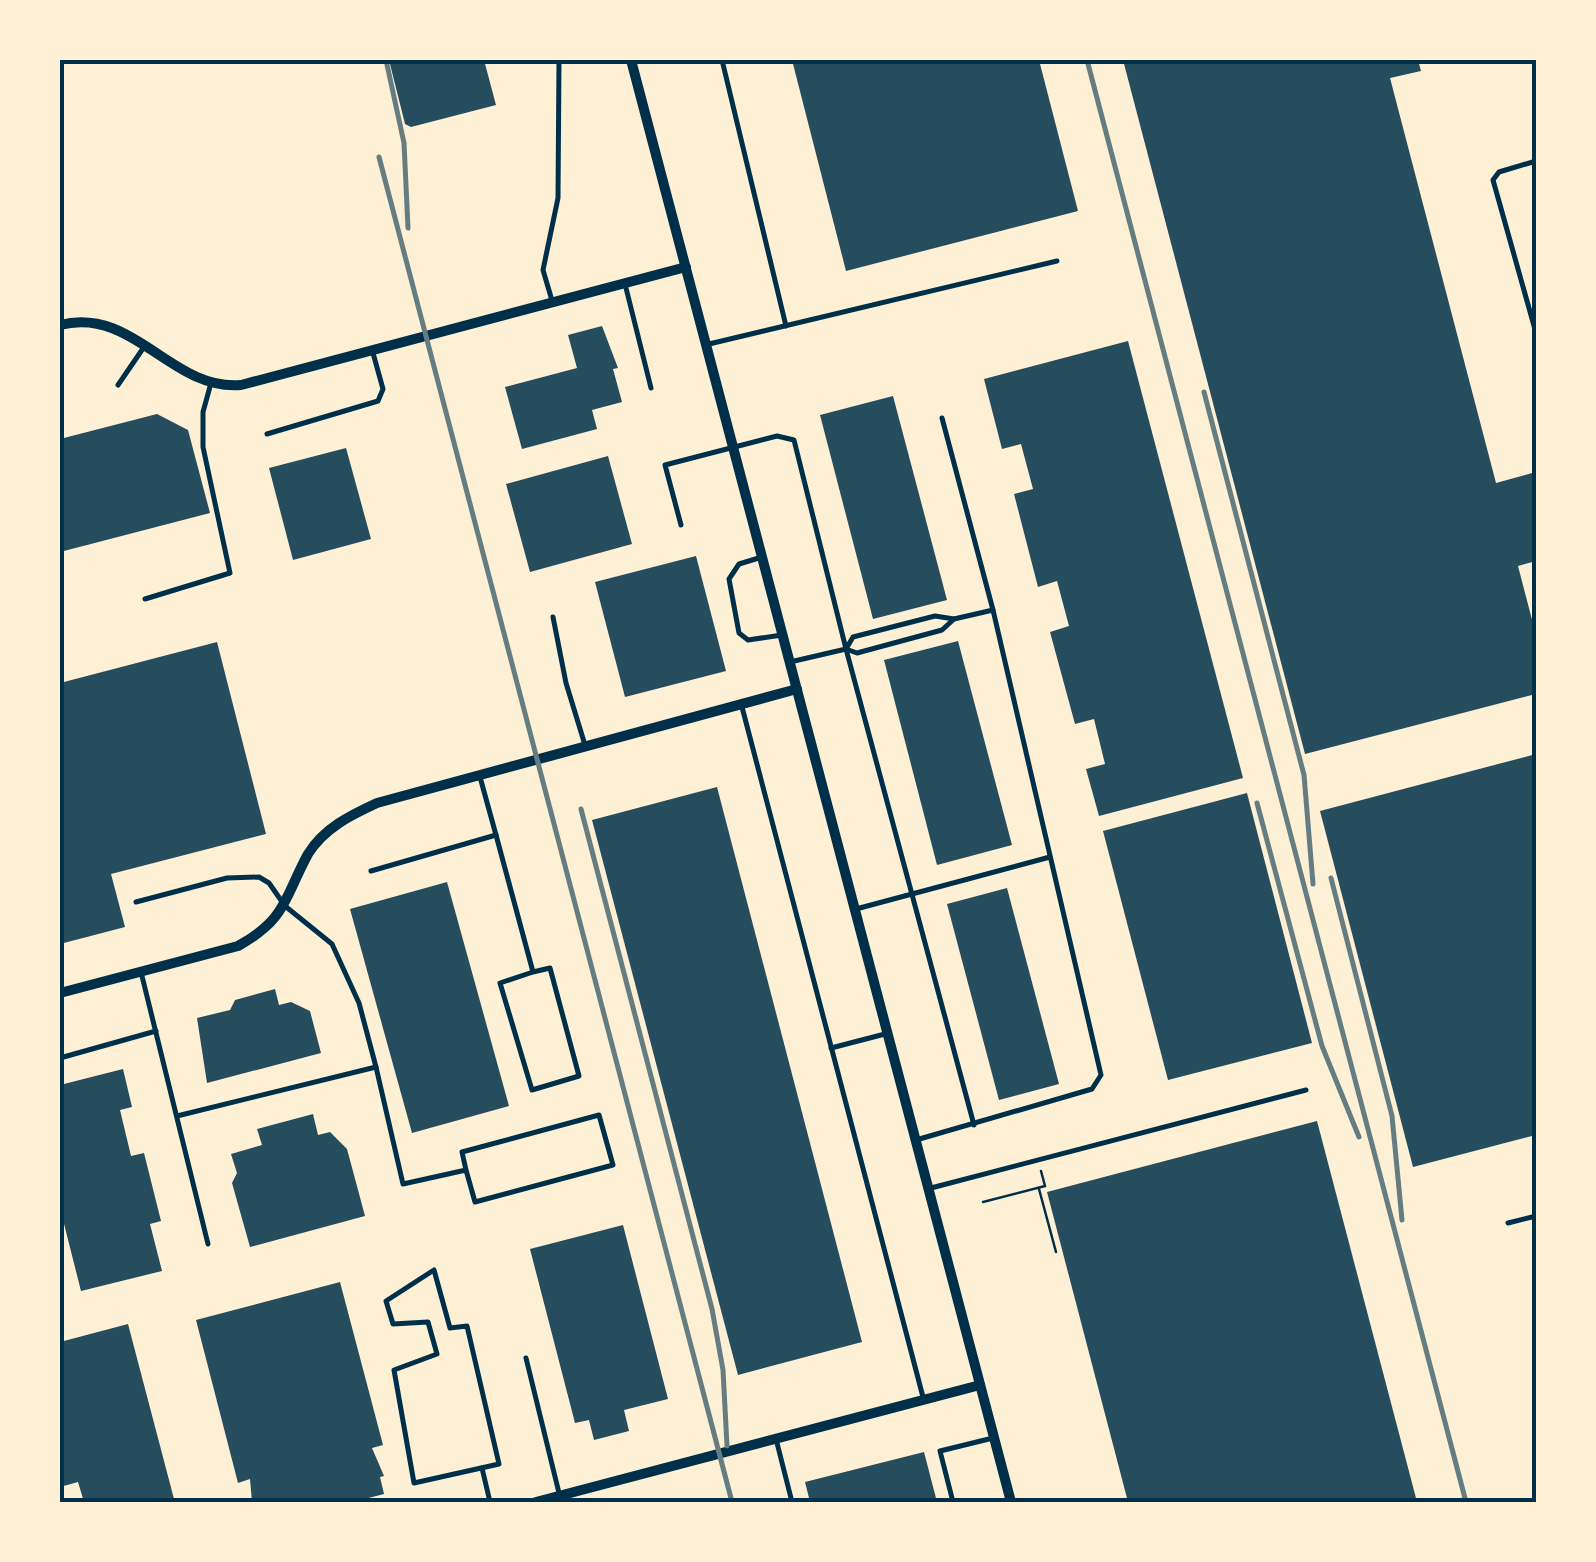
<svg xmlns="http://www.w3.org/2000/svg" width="1596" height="1562" font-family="Poppins,sans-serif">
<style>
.building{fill:#264d5e}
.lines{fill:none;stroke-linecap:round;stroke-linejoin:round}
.path{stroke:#003049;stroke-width:2.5}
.service{stroke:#003049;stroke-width:5}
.minor{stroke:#003049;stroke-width:10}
.rail{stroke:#657d81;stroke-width:5}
.neatline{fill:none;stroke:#003049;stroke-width:4}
</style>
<rect width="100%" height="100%" fill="#fdf0d5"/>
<g class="building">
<path d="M389,60H484L496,105L411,127L405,124Z"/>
<path d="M792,60H1039L1078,211L846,271Z"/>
<path d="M1123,60H1418L1421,71L1390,78L1496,483L1536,472V561L1518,566L1536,635V694L1305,754Z"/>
<path d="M602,326L618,368L613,369L622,402L592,410L597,429L522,449L505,387L577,368L568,335Z"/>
<path d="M1128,341L1243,778L1099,816L1086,769L1105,764L1094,719L1075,724L1050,632L1069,626L1057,581L1038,587L1014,494L1033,489L1021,444L1002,449L984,379Z"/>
<path d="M893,396L947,600L873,619L820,415Z"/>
<path d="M157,414L188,430L210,513L60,552V439Z"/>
<path d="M346,448L371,539L293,560L269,468Z"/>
<path d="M608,456L632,544L530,572L506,484Z"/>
<path d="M696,556L726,671L625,697L595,582Z"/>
<path d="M958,641L1012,845L937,865L884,660Z"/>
<path d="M217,642L266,834L111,874L125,927L60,944V683Z"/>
<path d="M1536,754V1135L1413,1167L1320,811Z"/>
<path d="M717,787L862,1342L738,1375L592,820Z"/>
<path d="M1247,793L1312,1043L1168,1080L1103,831Z"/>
<path d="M447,882L509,1106L412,1133L350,909Z"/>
<path d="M1007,888L1059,1084L999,1100L947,904Z"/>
<path d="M275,989L279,1005L291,1002L310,1011L321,1053L207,1083L197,1018L230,1010L235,1000Z"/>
<path d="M123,1069L132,1107L120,1110L131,1156L144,1153L161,1221L150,1224L162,1271L81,1291L60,1208V1085Z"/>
<path d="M313,1114L318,1135L330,1132L347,1149L365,1216L250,1247L232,1183L237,1173L231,1154L262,1145L257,1129Z"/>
<path d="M1317,1121L1417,1502H1128L1047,1192Z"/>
<path d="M623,1225L668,1399L624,1410L629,1431L594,1440L589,1420L575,1423L530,1249Z"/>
<path d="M340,1282L383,1445L372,1448L384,1476L380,1477L384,1494L353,1502H252L250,1479L238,1483L196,1320Z"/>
<path d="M128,1324L174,1499L84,1502L78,1482L60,1487V1342Z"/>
<path d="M924,1452L937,1502H810L805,1482Z"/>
</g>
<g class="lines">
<g class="path">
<path d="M1039,1189L1056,1252"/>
<path d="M983,1202L1045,1186L1041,1171"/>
</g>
<g class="service">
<path d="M722,60L786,326"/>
<path d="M1536,161L1499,172L1493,180L1536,333"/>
<path d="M625,284L651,388"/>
<path d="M553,304L543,270L558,198L559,60"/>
<path d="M709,344L1057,261"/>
<path d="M118,385L144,347"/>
<path d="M942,418L993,610"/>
<path d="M267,434L378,401L383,389L373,353"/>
<path d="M681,525L665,465L777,436L794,440L846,649L974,1125"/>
<path d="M762,557L739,564L729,579L739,633L748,640L782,635"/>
<path d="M145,599L230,573L203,447V412L211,383"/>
<path d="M553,617L566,683L585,745"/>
<path d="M846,649L853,637L935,616L954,619L993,610L1101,1075L1092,1089L916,1140"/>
<path d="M790,662L846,649L857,653L942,630L954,619"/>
<path d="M742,707L923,1397"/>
<path d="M496,835L533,972L500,983L532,1090L579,1076L550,968L533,972"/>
<path d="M371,871L496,835L480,777"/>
<path d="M136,902L227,878L259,877L269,883L285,906L332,944L359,1003L376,1067L177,1116"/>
<path d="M856,909L1050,857"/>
<path d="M141,972L208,1244"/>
<path d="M831,1048L885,1034"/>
<path d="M60,1058L156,1031"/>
<path d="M376,1067L403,1184L466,1170L462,1152L599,1115L613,1165L475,1202L466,1170"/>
<path d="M931,1188L1306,1090"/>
<path d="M1508,1223L1536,1216"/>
<path d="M434,1270L450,1328L467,1326L499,1464L414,1483L394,1370L437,1354L428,1322L393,1324L386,1301Z"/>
<path d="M526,1358L559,1493"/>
<path d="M776,1439L792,1502"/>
<path d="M482,1468L490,1502"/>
<path d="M953,1502L940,1451L993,1438"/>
</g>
<g class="minor">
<path d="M631,60L1011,1502"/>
<path d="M60,325C134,306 171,391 241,385L686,267"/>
<path d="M60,993L238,946C287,919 284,898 308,854C324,828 351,815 377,803L797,689"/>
<path d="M536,1502L980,1385"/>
</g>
<g class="rail">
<path d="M386,60L404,143L408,228"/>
<path d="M1087,60L1466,1502"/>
<path d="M379,157L732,1502"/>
<path d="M1204,392L1304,775L1313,884"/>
<path d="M1257,803L1322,1046L1359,1137"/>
<path d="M581,809L712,1309L723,1370L727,1446"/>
<path d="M1331,878L1392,1116L1402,1220"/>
</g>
</g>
<rect width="1596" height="1562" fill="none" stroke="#fdf0d5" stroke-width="125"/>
<rect x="62" y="62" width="1472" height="1438" class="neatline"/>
</svg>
